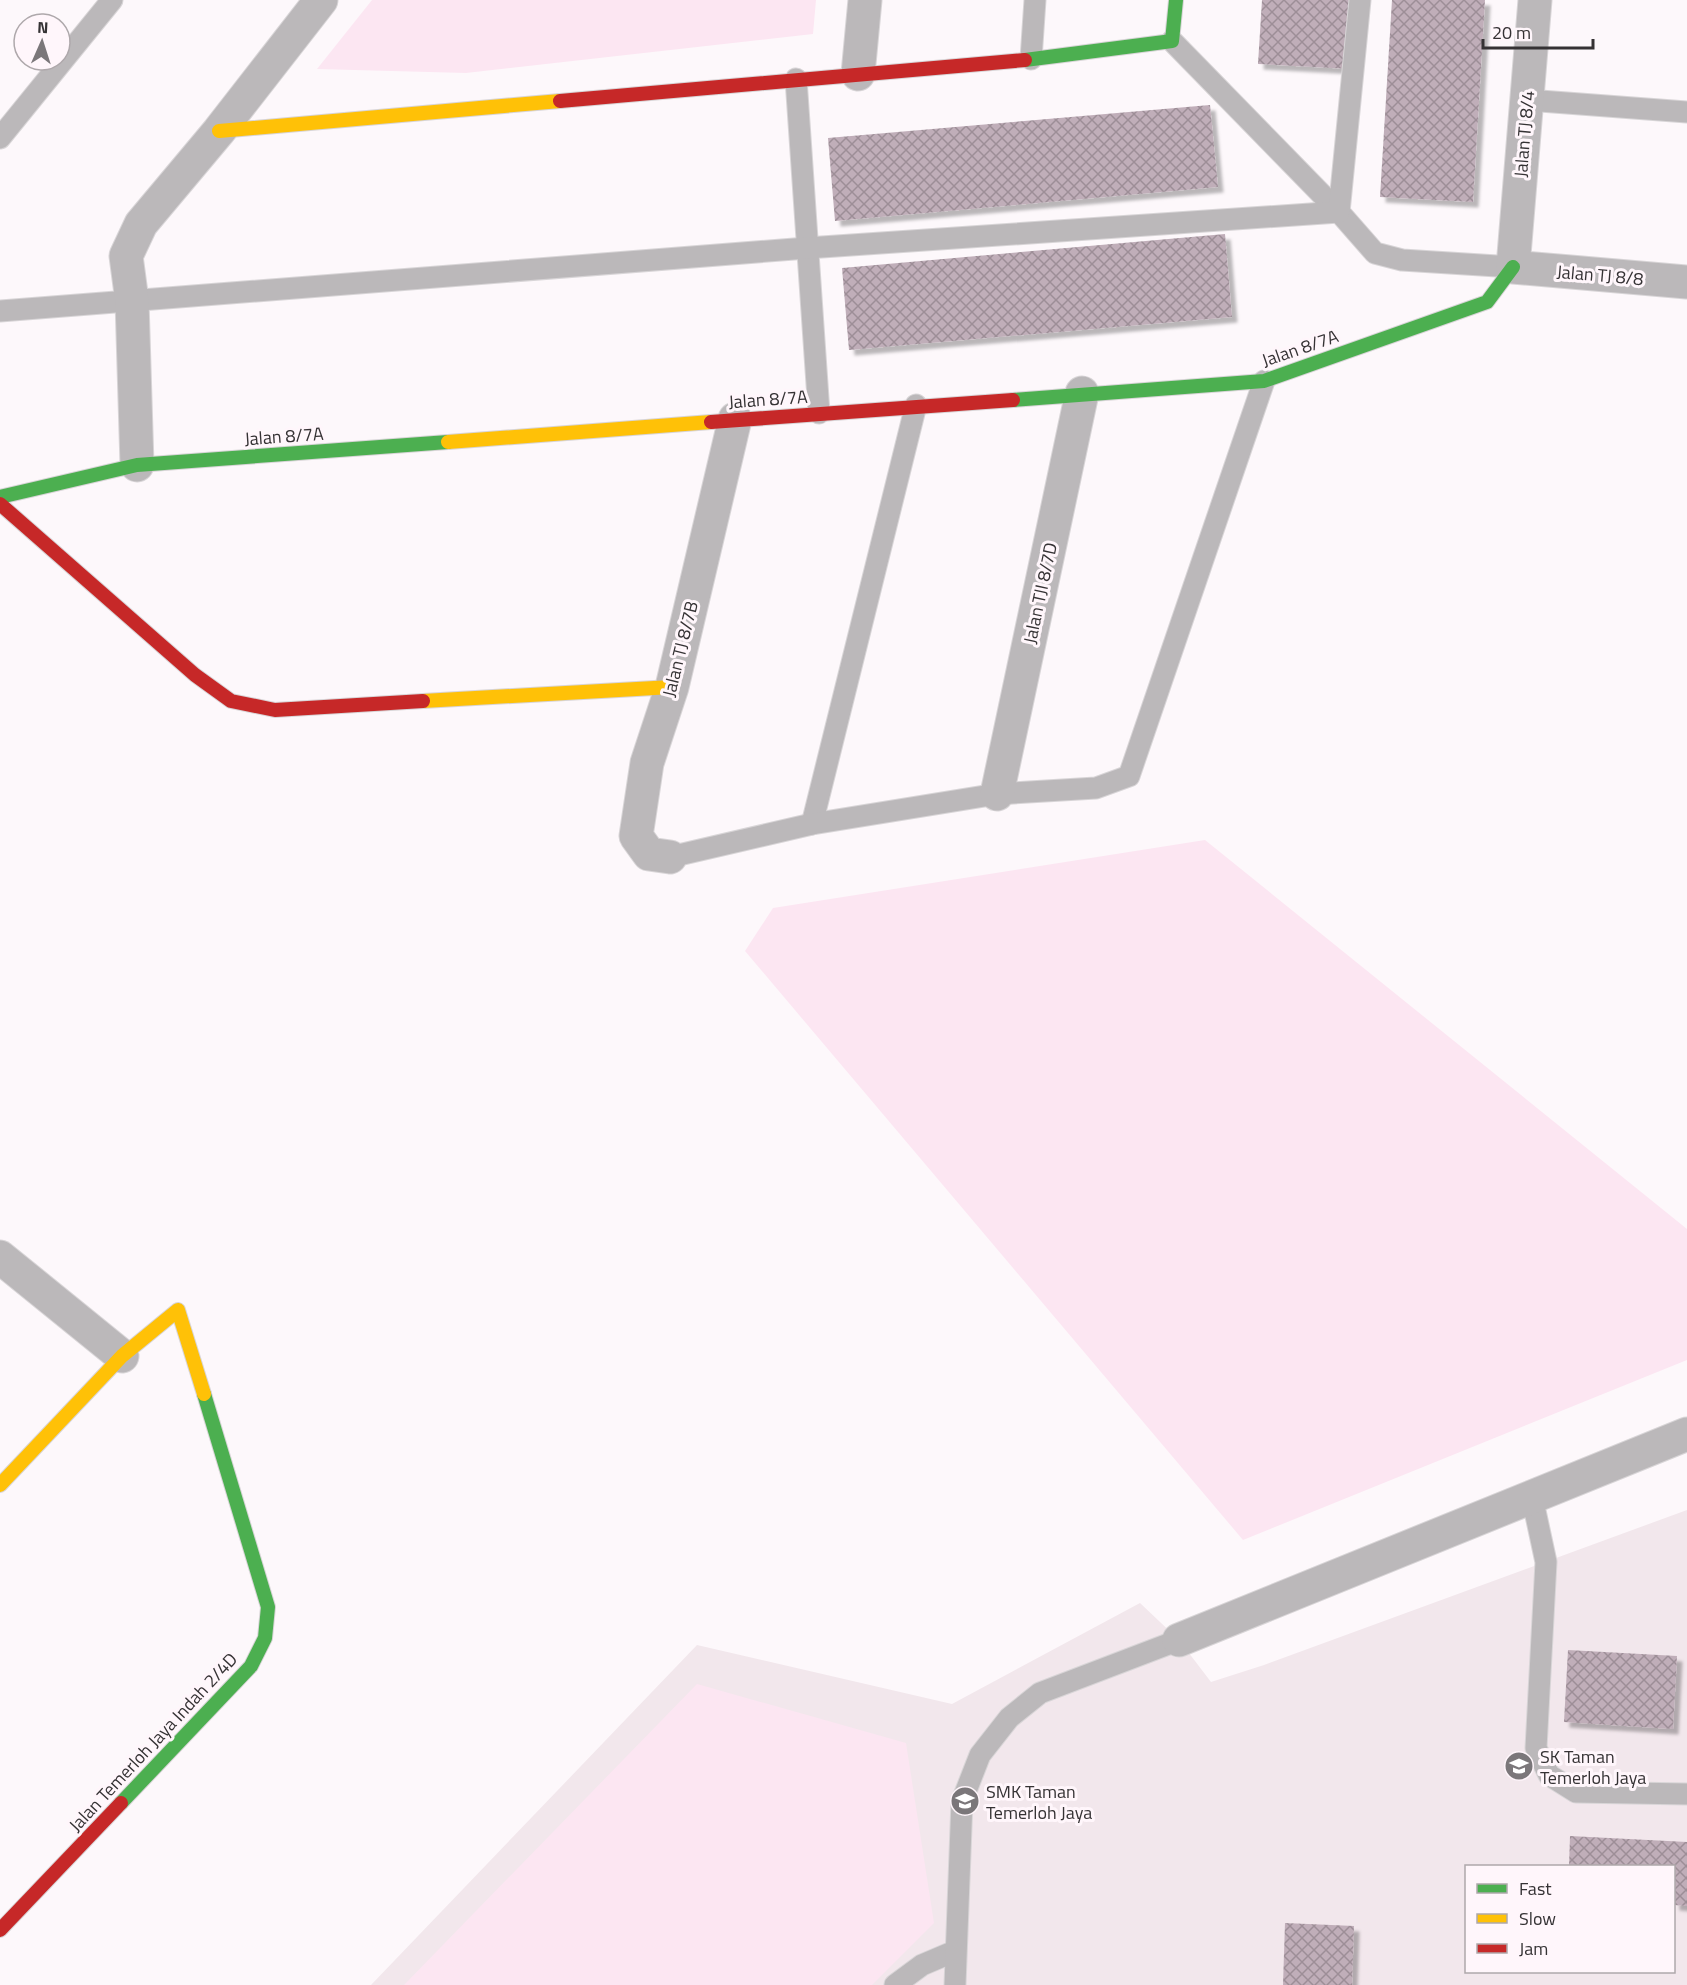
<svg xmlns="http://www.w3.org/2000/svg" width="1687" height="1985" font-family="'Titillium Web',sans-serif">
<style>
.built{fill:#f2e7ec;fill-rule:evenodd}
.green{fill:#fce6f2}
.building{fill:url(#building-cross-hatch);filter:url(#shadow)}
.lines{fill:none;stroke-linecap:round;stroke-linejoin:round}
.lane-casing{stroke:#d8d5d7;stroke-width:23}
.street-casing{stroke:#d8d5d7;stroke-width:35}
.fast-casing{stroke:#d8d5d7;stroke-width:16}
.slow-casing{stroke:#d8d5d7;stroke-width:16}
.jam-casing{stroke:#d8d5d7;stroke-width:16}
.lane{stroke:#bbb8ba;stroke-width:21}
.street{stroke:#bbb8ba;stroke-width:33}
.fast{stroke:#4caf50;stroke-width:14}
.slow{stroke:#ffc107;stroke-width:14}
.jam{stroke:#c62828;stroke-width:14}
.labels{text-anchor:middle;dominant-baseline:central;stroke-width:6;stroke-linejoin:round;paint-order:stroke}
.street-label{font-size:18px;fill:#353234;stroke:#fff6fb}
.poi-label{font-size:18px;fill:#353234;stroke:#fff6fb;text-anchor:start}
</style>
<defs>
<pattern id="building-cross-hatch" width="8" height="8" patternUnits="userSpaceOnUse" patternTransform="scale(1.5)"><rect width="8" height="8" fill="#c0aeb9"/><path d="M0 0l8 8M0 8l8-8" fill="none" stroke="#9d8e97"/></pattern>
<filter id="shadow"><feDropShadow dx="5.5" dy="5.5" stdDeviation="1.5" flood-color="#0004"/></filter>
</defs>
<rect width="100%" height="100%" fill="#fdf8fb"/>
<path class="built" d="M1687,1510V1985H371L697,1645L952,1704L1140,1603L1179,1640L1211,1682L1264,1665ZM1466,1866H1674V1972H1466Z"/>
<g class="green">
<path d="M372,0H816L813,34L466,73L317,69Z"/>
<path d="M1205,840L1687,1229V1360L1243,1540L745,951L773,908Z"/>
<path d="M697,1684L906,1743L934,1923L872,1985H404Z"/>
</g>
<g class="building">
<path d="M1262,0H1355L1351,69L1258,64Z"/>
<path d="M1392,0H1485L1473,202L1380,197Z"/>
<path d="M1210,105L1218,187L835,221L828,138Z"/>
<path d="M1225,234L1232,317L849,350L842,268Z"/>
<path d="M1568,1650L1677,1656L1673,1729L1564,1722Z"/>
<path d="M1570,1836L1687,1842V1906L1674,1905V1866H1569Z"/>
<path d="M1285,1923L1354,1926L1352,1985H1283Z"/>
</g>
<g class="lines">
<g class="lane-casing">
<g id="lane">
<path d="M1172,41L1339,212L1375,253L1402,260L1513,267"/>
<path d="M1031,59L1035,0"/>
<path d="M796,79L819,413"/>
<path d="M1527,100L1687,112"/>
<path d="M0,138L112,0"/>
<path d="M0,311L807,248L1339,212L1360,0"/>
<path d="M812,824L916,405"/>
<path d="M670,857L812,824L997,794L1096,788L1129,776L1264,381"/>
<path d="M1532,1497L1546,1562L1536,1748L1549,1775L1576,1792L1687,1794"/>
<path d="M895,1985L922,1965L955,1951"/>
<path d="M955,1985L962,1801L980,1755L1009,1718L1040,1693L1179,1640"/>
</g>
</g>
<g class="street-casing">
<g id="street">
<path d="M1535,0L1513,267L1687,282"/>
<path d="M858,74L865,0"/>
<path d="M137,465L132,301L126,256L141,224L219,131L321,0"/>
<path d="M997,794L1082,393"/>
<path d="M670,857L649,854L636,836L647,763L672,687L735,419"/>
<path d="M0,1257L122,1356"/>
<path d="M1179,1640L1687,1434"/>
</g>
</g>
<g class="fast-casing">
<g id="fast">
<path d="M1025,60L1172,41L1176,0"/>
<path d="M1013,400L1264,381L1487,302L1513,267"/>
<path d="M0,497L137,465L448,442"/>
<path d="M121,1803L251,1666L265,1638L268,1607L204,1394"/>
</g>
</g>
<g class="slow-casing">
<g id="slow">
<path d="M219,131L560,101"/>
<path d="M448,442L711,422"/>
<path d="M423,701L672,687"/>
<path d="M0,1485L122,1356L178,1310L204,1394"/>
</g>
</g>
<g class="jam-casing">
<g id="jam">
<path d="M560,101L1025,60"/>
<path d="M711,422L1013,400"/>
<path d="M0,504L195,675L231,701L275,710L423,701"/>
<path d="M0,1930L121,1803"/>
</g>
</g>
<use href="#lane" class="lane"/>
<use href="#street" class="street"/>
<use href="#fast" class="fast"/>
<use href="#slow" class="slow"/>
<use href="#jam" class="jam"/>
</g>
<defs>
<g id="school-disc" transform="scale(1.5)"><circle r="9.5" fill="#7b777a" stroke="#fff6fb"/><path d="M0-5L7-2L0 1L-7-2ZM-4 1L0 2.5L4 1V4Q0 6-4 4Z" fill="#fff"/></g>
</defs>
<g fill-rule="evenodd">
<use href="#school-disc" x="1519" y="1766"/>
<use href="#school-disc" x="965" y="1801"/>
</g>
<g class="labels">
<g class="street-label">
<text transform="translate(1524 134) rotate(-85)">Jalan TJ 8/4</text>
<text transform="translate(1600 275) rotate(5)">Jalan TJ 8/8</text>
<text transform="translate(1300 348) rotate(-19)">Jalan 8/7A</text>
<text transform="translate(768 399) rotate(-4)">Jalan 8/7A</text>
<text transform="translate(284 436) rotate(-4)">Jalan 8/7A</text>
<text transform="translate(1040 593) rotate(-78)">Jalan TJI 8/7D</text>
<text transform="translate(680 649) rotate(-76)">Jalan TJ 8/7B</text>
<text transform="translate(153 1742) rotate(-47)">Jalan Temerloh Jaya Indah 2/4D</text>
</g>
<g class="poi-label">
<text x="1540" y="1756">SK Taman<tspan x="1540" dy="21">Temerloh Jaya</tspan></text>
<text x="986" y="1791">SMK Taman<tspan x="986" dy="21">Temerloh Jaya</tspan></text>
</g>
</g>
<rect x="1465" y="1865" width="210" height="108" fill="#fff6fb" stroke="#aea8ab" stroke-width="1.5"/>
<rect x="1477" y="1884" width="30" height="9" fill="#4caf50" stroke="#aea8ab" stroke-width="1.5"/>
<text x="1519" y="1895" font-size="18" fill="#353234">Fast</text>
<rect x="1477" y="1914" width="30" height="9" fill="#ffc107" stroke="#aea8ab" stroke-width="1.5"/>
<text x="1519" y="1925" font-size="18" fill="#353234">Slow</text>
<rect x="1477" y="1944" width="30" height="9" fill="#c62828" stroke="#aea8ab" stroke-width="1.5"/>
<text x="1519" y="1955" font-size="18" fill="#353234">Jam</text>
<g transform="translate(42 42) rotate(3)"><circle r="28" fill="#fff6fb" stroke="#aea8ab" stroke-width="1.5"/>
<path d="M0-4.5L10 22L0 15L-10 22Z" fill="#7b777a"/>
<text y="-9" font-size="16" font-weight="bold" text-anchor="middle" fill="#353234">N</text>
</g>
<path d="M1483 39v9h110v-9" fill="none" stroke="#353234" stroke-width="3"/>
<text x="1492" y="39" font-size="18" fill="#353234" stroke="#fff6fb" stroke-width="4.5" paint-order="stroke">20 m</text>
</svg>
